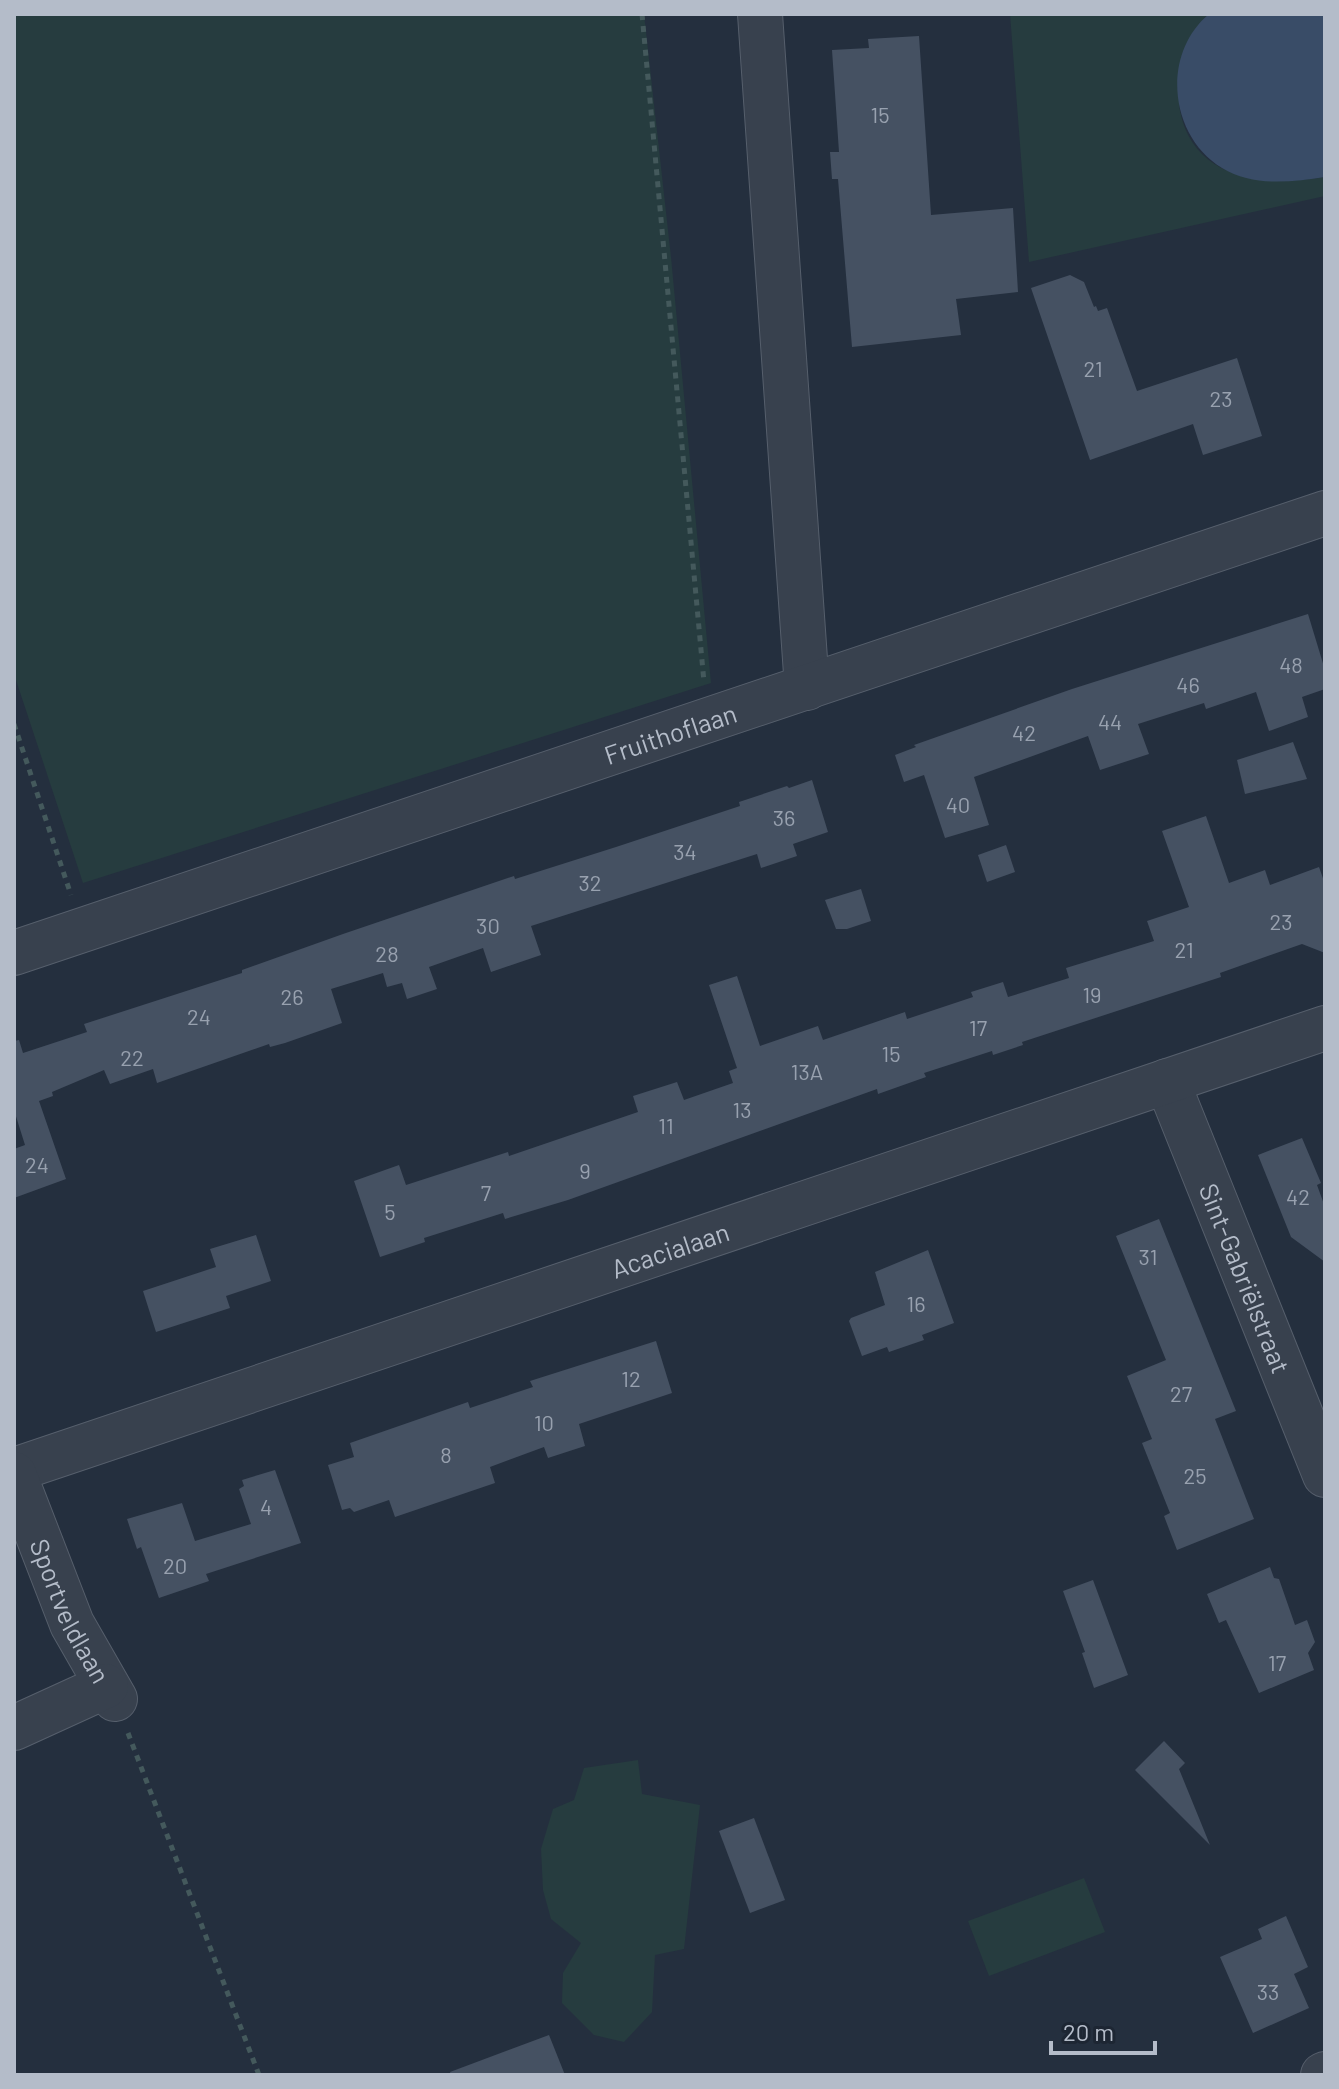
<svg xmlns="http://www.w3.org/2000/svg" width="1339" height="2089" font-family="Barlow,sans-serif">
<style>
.green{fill:#263c3f}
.water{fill:#394c67}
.building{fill:#455162}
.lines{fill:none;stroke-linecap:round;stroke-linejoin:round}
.minor-casing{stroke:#565f6c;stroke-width:46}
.path{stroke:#44595c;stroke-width:5;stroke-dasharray:6 6;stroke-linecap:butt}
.minor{stroke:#38414e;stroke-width:44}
.labels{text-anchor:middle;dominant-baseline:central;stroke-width:7;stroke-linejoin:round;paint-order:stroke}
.number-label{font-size:22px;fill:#98a1af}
.street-label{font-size:26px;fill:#b4bcc9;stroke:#1d2633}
</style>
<rect width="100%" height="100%" fill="#242f3e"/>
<g class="green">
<path d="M14,14H644L671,257L711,683L83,883L14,674Z"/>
<path d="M1010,14H1209C1192,28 1192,48 1187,69C1185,81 1177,99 1180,111C1194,182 1268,186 1325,177V196L1029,262Z"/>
<path d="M638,1760L642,1794L700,1805L684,1949L655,1955L652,2012L624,2042L594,2035L562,2003L563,1973L581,1943L551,1919L543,1890L541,1849L553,1809L574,1800L584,1768Z"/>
<path d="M1084,1878L1105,1932L989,1976L968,1921Z"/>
</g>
<path class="water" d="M1209,14H1325V177C1291,182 1253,187 1222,168C1169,136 1161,54 1209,14Z"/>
<g class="building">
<path d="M919,36L931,215L1013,208L1018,292L956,299L961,335L852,347L838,179H832L830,152H839L832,50L869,48L868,39Z"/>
<path d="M1070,275L1084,282L1094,307L1096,306L1098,311L1107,308L1137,391L1237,358L1262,436L1203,455L1193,424L1090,460L1031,288Z"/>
<path d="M1308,614L1325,670V689L1302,697L1308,717L1269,731L1256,692L1206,709L1204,703L1138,724L1149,754L1100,770L1088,736L974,777L989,825L945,838L924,775L904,782L895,755L916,747L914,745L1072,689Z"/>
<path d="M1293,742L1307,779L1245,794L1237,760Z"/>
<path d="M812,780L828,832L793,844L797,856L761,868L757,854L531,926L541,955L491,972L483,948L429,967L437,989L407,999L402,983L387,987L383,973L331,989L342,1023L285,1043L270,1047L269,1044L157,1083L153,1069L110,1084L104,1070L52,1092L53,1096L39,1101L66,1179L14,1198V1149L25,1145L14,1110V1041L19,1040L23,1053L87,1032L84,1024L242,973V970L343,934L514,876L515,879L616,847L740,806L739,802L787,786L789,788Z"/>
<path d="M1206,816L1229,883L1265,870L1270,885L1319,867L1325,884V953L1302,944L1220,973L1221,977L1022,1042L1023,1045L993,1055L992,1051L924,1073L926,1077L878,1094L877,1089L568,1200L505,1219L503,1213L424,1238L425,1242L380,1257L354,1181L399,1165L406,1185L508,1152L509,1156L638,1112L633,1096L677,1082L684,1100L733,1083L729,1071L737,1068L709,985L737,976L760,1046L818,1026L823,1040L905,1012L907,1019L973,997L971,992L1003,982L1008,997L1069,978L1066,968L1154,941L1147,921L1189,907L1162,831Z"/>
<path d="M1006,845L1015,872L987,882L978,855Z"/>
<path d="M861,889L871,921L847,929H836L825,900Z"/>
<path d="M1302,1138L1321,1183L1317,1185L1325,1207V1262L1291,1237L1258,1155Z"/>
<path d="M1159,1219L1236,1411L1215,1419L1254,1519L1177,1550L1164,1516L1170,1513L1142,1443L1152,1439L1127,1376L1166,1360L1116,1236Z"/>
<path d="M256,1235L271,1281L226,1296L230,1308L156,1332L143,1291L216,1267L210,1249Z"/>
<path d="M928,1250L954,1323L922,1335L924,1340L889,1352L887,1347L862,1356L849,1321L851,1318L885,1305L875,1272Z"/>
<path d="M656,1341L672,1393L579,1424L585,1446L548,1458L544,1447L490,1467L495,1483L395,1517L389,1500L354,1512L350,1508L342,1510L328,1465L354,1457L350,1443L468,1402L470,1408L533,1387L530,1381Z"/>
<path d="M275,1470L301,1543L206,1574L209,1581L159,1598L141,1547L137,1549L127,1519L182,1503L195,1541L251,1524L239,1489L244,1486L242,1480Z"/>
<path d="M1270,1567L1274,1578L1279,1579L1295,1625L1307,1620L1315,1642L1308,1653L1314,1670L1259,1693L1226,1620L1219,1623L1207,1594Z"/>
<path d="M1093,1580L1128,1675L1094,1688L1082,1653L1085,1652L1063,1591Z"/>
<path d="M1164,1741L1185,1763L1179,1769L1210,1845L1135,1770Z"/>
<path d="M754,1818L785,1900L750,1913L719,1831Z"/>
<path d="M1286,1916L1308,1967L1294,1974L1309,2008L1253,2033L1220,1957L1262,1939L1258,1929Z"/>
<path d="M549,2035L565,2075H451L450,2072Z"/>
</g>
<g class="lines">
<g class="minor-casing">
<g id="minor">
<path d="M760,14L807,688"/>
<path id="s1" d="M14,953L1325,513"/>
<path id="s2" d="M1167,1081L1325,1475"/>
<path id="s3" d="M14,1470L1325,1028"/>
<path id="s4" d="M14,1474L72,1624L115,1699"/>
<path d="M14,1728L106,1686"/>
<path d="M1323,2075L1325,2074"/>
</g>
</g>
<g class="path">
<path d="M642,14L704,682"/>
<path d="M14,724L71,895"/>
<path d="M128,1733L259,2075"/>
</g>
<use href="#minor" class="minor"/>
</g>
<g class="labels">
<g class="number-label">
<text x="880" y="114">15</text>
<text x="1093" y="368">21</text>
<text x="1221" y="398">23</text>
<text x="1291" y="664">48</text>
<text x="1188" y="684">46</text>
<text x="1110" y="721">44</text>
<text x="1024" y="732">42</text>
<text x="958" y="804">40</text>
<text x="784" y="817">36</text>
<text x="685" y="851">34</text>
<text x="590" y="882">32</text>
<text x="1281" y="921">23</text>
<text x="488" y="925">30</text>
<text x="1184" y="949">21</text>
<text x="387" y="953">28</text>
<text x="1092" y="994">19</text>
<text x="292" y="996">26</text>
<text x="199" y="1016">24</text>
<text x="978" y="1027">17</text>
<text x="891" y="1053">15</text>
<text x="132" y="1057">22</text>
<text x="807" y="1071">13A</text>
<text x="742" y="1109">13</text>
<text x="666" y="1125">11</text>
<text x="37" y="1164">24</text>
<text x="585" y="1170">9</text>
<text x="486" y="1192">7</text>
<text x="1298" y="1196">42</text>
<text x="390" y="1211">5</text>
<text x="1148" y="1256">31</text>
<text x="916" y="1303">16</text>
<text x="631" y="1378">12</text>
<text x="1181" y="1393">27</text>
<text x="544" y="1422">10</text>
<text x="446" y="1454">8</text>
<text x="1195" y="1475">25</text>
<text x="266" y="1506">4</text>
<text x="175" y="1565">20</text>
<text x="1277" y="1662">17</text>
<text x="1268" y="1991">33</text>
</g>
<g class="street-label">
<text stroke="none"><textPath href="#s1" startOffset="692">Fruithoflaan</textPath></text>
<text stroke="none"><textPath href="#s3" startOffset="692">Acacialaan</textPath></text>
<text stroke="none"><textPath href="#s2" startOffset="212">Sint-Gabriëlstraat</textPath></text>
<text stroke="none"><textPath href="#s4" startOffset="148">Sportveldlaan</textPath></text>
</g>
</g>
<rect width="1339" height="2089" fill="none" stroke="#b4bcc9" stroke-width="32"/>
<path d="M1051 2041v12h104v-12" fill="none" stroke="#b4bcc9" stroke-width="4"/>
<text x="1063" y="2041" font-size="24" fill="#b4bcc9" stroke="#1d2633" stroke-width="6" paint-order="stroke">20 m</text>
</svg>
